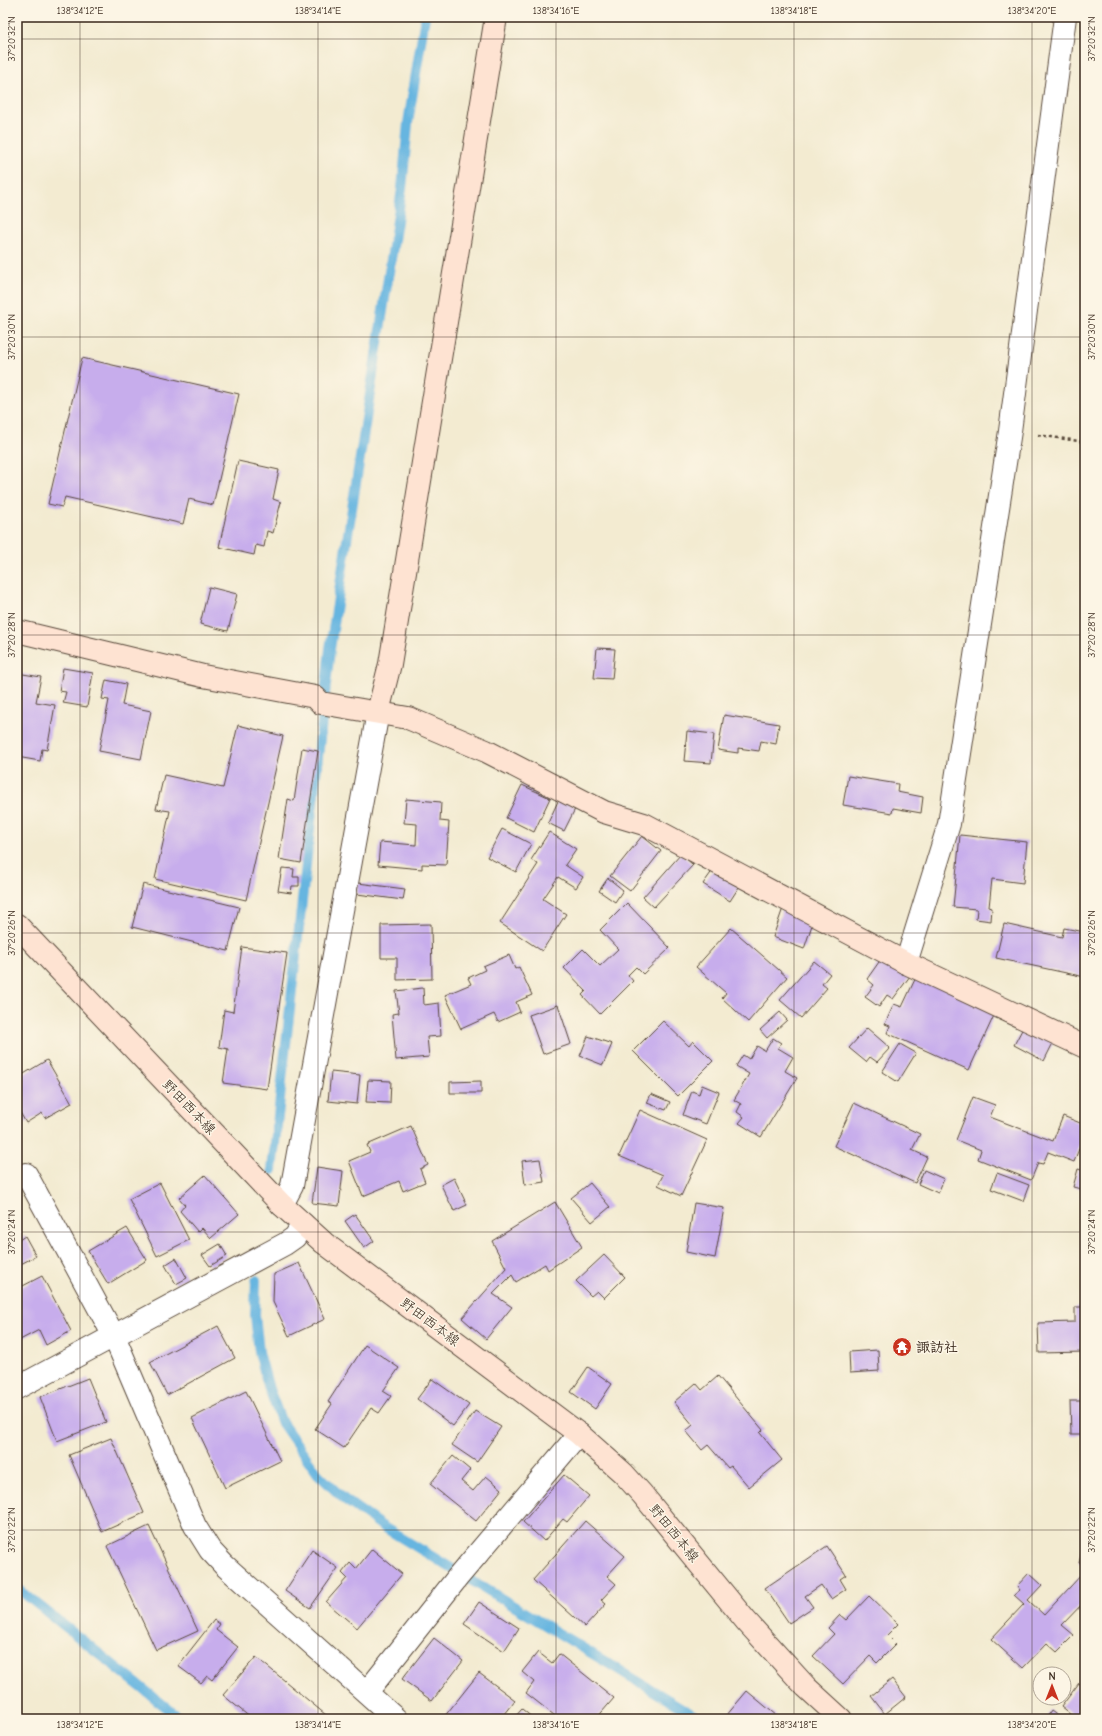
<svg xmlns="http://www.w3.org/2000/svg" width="1102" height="1736" font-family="'Comic Neue','Klee One',sans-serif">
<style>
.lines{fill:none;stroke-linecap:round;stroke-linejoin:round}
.stream{stroke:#66b5e0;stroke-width:10}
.building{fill:#c7adec}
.street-casing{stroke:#574739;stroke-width:24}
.secondary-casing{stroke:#574739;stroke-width:24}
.path{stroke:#574739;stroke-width:2.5;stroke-dasharray:3 3;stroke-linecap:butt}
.street{stroke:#fff;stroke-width:22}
.secondary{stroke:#fee3d2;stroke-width:22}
.ticks{fill:none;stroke:#3b2a1e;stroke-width:1;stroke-opacity:0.45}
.labels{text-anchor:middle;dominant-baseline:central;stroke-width:3;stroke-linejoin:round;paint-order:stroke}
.street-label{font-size:14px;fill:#3b2a1e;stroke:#fcf5e5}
.poi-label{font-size:14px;font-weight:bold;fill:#3b2a1e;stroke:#fcf5e5;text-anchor:start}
.neatline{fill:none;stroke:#3b2a1e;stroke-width:1.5}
.ticks-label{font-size:10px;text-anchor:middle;fill:#3b2a1e}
</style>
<rect width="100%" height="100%" fill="#fcf5e5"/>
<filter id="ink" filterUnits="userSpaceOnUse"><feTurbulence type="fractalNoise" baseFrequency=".025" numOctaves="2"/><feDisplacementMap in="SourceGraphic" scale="8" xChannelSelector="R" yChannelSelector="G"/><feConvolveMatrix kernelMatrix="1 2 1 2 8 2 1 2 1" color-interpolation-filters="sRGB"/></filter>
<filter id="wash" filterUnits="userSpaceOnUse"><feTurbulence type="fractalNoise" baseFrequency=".012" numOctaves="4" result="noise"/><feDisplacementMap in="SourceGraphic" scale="16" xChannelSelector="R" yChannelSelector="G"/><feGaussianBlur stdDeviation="0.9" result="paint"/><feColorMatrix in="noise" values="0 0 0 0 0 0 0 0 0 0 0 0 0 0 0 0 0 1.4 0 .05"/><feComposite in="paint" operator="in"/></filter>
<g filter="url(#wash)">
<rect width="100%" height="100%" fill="#f3ebd1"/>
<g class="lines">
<g class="stream">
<path d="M272,1170L330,649L402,189L408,123L425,17"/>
<path d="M256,1280L255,1315L259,1352L269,1389L282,1423L318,1474L344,1499L382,1526L700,1719"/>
<path d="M17,1588L181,1719"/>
</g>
</g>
<g id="blocks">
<g class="building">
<path d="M82,358L239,394L213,505L189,499L183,524L65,497L62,507L48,504Z"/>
<path d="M238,461L279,470L273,499L281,502L273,533L267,531L264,547L256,545L254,555L219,547Z"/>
<path d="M209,587L237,594L228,631L200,624Z"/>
<path d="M597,648L615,649L612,679L594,678Z"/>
<path d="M63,668L93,673L87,707L63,703L66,692L59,691Z"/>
<path d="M17,673L41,677L36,702L55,705L47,750L42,749L40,761L17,757Z"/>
<path d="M106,680L126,684L122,705L151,711L141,759L99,751L109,700L102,699Z"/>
<path d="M724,715L779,724L776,744L761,741L759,751L738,748V753L718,750Z"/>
<path d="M238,725L283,736L246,900L155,879L170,811L156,809L164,775L223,788Z"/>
<path d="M687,731L714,734L711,763L684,761Z"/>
<path d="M302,748L318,751L301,863L279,859L288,799L294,801Z"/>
<path d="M848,776L898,784L897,792L923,797L921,813L893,808L892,813L843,805Z"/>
<path d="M522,785L550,798L534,832L506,818Z"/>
<path d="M406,799L441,802L440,821L449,822L446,865L422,864V869L378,865L380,842L416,845L417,824L404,823Z"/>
<path d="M559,799L576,807L564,831L548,823Z"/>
<path d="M502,829L531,844L516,872L487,857Z"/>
<path d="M549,832L576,849L565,865L583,877L576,888L558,877L543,899L566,914L542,951L500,923L538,864L531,860Z"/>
<path d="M960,835L1027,842L1023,883L992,879L989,907L992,908L991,921L976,919L977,909L953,907Z"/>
<path d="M642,836L661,851L630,891L610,876Z"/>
<path d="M681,854L693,865L654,907L643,897Z"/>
<path d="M282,868L294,869L293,877H299V886H292L291,893L278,891Z"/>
<path d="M713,870L739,887L730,901L703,884Z"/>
<path d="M608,878L623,890L615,902L599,891Z"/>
<path d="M358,883L405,889L403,900L357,894Z"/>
<path d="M143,884L239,907L228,951L132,927Z"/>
<path d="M627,903L670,948L643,974L636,967L628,975L633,981L600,1014L582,995L586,991L564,968L583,949L600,966L618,949L600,930Z"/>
<path d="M783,908L814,919L804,949L773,937Z"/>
<path d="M431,924L432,979L397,980V958H381V925Z"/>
<path d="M1004,924L1062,937L1064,928L1085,932V977L996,958Z"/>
<path d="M731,928L787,977L748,1022L722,998L726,993L696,967Z"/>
<path d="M242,947L287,953L267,1089L223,1083L228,1049L219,1047L224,1010L233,1012Z"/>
<path d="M886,952L913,972L893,999L887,995L879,1007L865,997L874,985L867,979Z"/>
<path d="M509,955L515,969L519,967L532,995L516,1002L520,1012L498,1022L494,1014L461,1029L445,995L471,984L468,978L485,970L483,966Z"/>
<path d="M814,961L830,974L822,984L827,988L801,1018L780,1000Z"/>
<path d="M918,973L997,1009L969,1070L887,1033L890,1026L885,1024L894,1004L902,1007Z"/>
<path d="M423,988L424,1005L439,1003L441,1036L427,1037L429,1057L396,1060L392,1014L399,1013L396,991Z"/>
<path d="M558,1005L571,1044L543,1054L529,1015Z"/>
<path d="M780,1012L787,1020L767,1038L760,1030Z"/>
<path d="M663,1021L689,1046L693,1041L713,1061L678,1096L633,1051Z"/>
<path d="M1026,1022L1056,1037L1044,1061L1014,1045Z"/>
<path d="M867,1028L890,1048L877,1062L870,1057L866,1062L849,1048Z"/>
<path d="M588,1036L612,1044L603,1065L580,1056Z"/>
<path d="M773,1038L781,1043L778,1048L793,1057L785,1071L797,1078L761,1137L739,1123L744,1117L737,1112L741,1104L734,1100L749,1074L736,1066L743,1055L749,1059L757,1046L765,1051Z"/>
<path d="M900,1044L916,1053L898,1082L882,1072Z"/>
<path d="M47,1060L72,1103L45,1118L42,1113L26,1123L17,1107V1078Z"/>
<path d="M331,1072L360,1075L357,1104L328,1101Z"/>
<path d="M368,1080L391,1081L390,1103L366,1102Z"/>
<path d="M481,1081V1093H450V1082Z"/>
<path d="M702,1085L719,1092L706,1124L683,1115L692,1091L699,1094Z"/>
<path d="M651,1094L670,1102L666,1110L647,1103Z"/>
<path d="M973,1097L995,1105L990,1117L1053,1141L1063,1116L1085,1125V1133L1074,1162L1048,1152L1043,1164L1038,1163L1031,1180L978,1159L981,1150L956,1140Z"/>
<path d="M854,1103L920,1134L912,1150L927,1157L915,1183L834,1146Z"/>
<path d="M640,1110L707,1140L681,1196L658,1185L663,1175L619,1156Z"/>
<path d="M411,1126L428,1165L420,1169L425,1182L403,1191L399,1181L363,1196L349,1161L370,1152L367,1145Z"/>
<path d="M540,1159L544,1182L525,1185L522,1161Z"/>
<path d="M317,1167L343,1171L339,1206L312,1203Z"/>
<path d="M1078,1169L1085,1171L1081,1189L1073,1187Z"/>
<path d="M924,1170L944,1179L938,1193L918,1184Z"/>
<path d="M997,1173L1029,1185L1023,1201L991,1189Z"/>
<path d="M205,1175L239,1214L211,1238L202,1228L198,1232L180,1211L185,1205L179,1198Z"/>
<path d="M454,1178L467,1205L454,1211L441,1185Z"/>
<path d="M160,1183L189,1240L157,1256L129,1199Z"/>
<path d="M590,1183L610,1207L592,1222L571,1198Z"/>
<path d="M555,1202L582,1247L548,1270L545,1264L516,1282L512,1275L493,1294L512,1307L486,1339L462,1318L506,1268L492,1241Z"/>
<path d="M694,1203L724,1208L715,1258L686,1252Z"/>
<path d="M355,1214L374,1241L364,1248L345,1221Z"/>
<path d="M127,1228L147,1260L108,1284L88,1251Z"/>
<path d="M17,1235L19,1240L25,1236L36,1256L17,1266Z"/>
<path d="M220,1244L227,1256L210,1266L202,1255Z"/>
<path d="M604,1255L625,1277L604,1298L597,1291L591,1296L576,1281Z"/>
<path d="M176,1258L187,1278L176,1284L165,1265Z"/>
<path d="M299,1263L325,1319L289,1336L273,1302L274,1274Z"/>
<path d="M42,1276L71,1331L46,1345L39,1330L20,1340L17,1334V1289Z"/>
<path d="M1075,1307H1085V1352L1039,1353L1038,1323L1075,1322Z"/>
<path d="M218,1326L235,1358L167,1395L150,1362Z"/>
<path d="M365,1345L399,1368L383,1391L391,1396L379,1413L371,1408L344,1448L315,1429L332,1404L328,1402Z"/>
<path d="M878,1350L879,1371L850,1373L849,1352Z"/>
<path d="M588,1367L612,1384L595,1409L571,1392Z"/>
<path d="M718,1376L763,1430L760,1433L782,1460L749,1487L731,1466L728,1468L708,1445L702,1450L686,1431L693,1425L674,1402L696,1383L702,1390Z"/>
<path d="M88,1378L106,1422L57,1441L40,1397Z"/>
<path d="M432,1379L469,1405L453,1426L417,1399Z"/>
<path d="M246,1391L280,1461L225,1488L192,1418Z"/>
<path d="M1070,1401H1085V1435H1071Z"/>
<path d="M475,1411L501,1427L477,1462L452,1445Z"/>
<path d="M111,1438L144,1513L102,1532L69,1455Z"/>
<path d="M453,1456L470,1470L461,1481L473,1491L486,1476L502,1489L476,1521L430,1484Z"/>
<path d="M564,1475L589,1496L567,1522L563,1519L544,1541L523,1522Z"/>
<path d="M585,1521L625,1556L607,1576L616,1584L601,1600L606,1604L585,1627L533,1580Z"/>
<path d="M149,1526L198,1631L156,1650L107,1546Z"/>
<path d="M827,1546L846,1575L840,1579L846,1589L831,1599L821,1585L805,1596L813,1607L789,1623L765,1588Z"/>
<path d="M1083,1547H1085V1564L1079,1563Z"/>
<path d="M372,1549L402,1574L357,1628L326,1602L347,1578L342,1573L350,1563L356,1569Z"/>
<path d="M312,1550L338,1568L310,1608L285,1591Z"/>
<path d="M1029,1573L1042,1585L1028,1600L1044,1615L1083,1573L1085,1574V1601L1062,1625L1074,1635L1057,1652L1047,1643L1023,1668L991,1639L1024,1604L1014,1595L1020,1590L1017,1586Z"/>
<path d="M869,1596L898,1624L887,1635L896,1644L877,1663L870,1656L843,1684L813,1656L834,1634L828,1628L840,1615L846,1620Z"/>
<path d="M479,1602L519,1628L504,1651L464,1624Z"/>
<path d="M214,1620L220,1624L216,1630L238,1647L212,1680L207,1676L201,1683L178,1666Z"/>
<path d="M434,1638L463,1661L432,1701L402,1679Z"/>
<path d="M538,1652L552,1663L559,1654L614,1698L596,1719H559L526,1693L534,1682L522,1672Z"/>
<path d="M256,1657L326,1715L322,1719H252L223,1695Z"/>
<path d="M479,1673L515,1700L500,1719H447L444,1717Z"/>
<path d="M892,1679L906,1697L885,1714L871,1696Z"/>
<path d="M1079,1683L1085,1688V1719H1076L1061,1707Z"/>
<path d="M747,1691L777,1716L774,1719H730L726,1716Z"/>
<path d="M522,1709L534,1719H513Z"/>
<path d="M1051,1711L1062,1719H1046Z"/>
</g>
</g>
</g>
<g filter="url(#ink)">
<use href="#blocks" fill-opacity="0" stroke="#574739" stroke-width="1"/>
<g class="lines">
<g class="street-casing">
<g id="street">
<path d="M906,963L949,824L1010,431L1065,17"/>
<path d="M17,1178L26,1174L114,1336L195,1526L210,1550L224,1565L396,1719"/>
<path d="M282,1205L292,1186L378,712"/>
<path d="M17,1388L285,1244L295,1237L303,1224"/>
<path d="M367,1692L458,1577L579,1434"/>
</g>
</g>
<g class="secondary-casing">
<g id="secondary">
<path d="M17,631L203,676L315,697L321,703L408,718L486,751L604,812L644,824L906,963L1085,1047"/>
<path d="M378,712L390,664L496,17"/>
<path d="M17,925L282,1205L324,1243L579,1434L623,1473L642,1494L746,1621L806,1687L841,1719"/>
</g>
</g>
<path class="path" d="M1038,435L1085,442"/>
<use href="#street" class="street"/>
<use href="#secondary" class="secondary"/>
</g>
</g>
<path class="ticks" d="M80,17V1719M318,17V1719M556,17V1719M794,17V1719M1032,17V1719M17,39H1085M17,337H1085M17,635H1085M17,933H1085M17,1232H1085M17,1530H1085"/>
<defs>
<g id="temple-disc" transform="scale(1)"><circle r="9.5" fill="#c8321e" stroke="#fcf5e5"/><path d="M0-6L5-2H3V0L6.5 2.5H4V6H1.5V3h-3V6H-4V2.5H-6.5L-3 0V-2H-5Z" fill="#fff"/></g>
</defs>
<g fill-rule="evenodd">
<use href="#temple-disc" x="902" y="1347"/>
</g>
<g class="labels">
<g class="street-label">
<text transform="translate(189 1107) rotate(46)">野田西本線</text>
<text transform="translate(430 1322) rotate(37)">野田西本線</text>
<text transform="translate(674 1533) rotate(51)">野田西本線</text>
</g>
<g class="poi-label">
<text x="916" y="1347">諏訪社</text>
</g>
</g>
<rect width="1102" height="1736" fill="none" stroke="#fcf5e5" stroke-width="44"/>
<g transform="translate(1052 1686)"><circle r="19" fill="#fcf5e5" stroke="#afa495"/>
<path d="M0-3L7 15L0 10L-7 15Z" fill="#c8321e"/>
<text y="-6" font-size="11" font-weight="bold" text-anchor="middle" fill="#3b2a1e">N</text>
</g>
<rect x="22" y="22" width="1058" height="1692" class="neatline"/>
<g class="ticks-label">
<text x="80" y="14">138°34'12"E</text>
<text x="318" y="14">138°34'14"E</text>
<text x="556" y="14">138°34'16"E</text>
<text x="794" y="14">138°34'18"E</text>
<text x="1032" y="14">138°34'20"E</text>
<text transform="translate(11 39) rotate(-90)" y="4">37°20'32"N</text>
<text transform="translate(1091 39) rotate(-90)" y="4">37°20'32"N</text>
<text transform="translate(11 337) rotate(-90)" y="4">37°20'30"N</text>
<text transform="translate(1091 337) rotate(-90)" y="4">37°20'30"N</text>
<text transform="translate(11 635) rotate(-90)" y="4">37°20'28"N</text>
<text transform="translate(1091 635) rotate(-90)" y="4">37°20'28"N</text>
<text transform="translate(11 933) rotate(-90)" y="4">37°20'26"N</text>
<text transform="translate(1091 933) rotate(-90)" y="4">37°20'26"N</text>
<text transform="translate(11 1232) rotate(-90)" y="4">37°20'24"N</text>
<text transform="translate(1091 1232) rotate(-90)" y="4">37°20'24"N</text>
<text transform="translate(11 1530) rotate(-90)" y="4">37°20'22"N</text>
<text transform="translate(1091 1530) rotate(-90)" y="4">37°20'22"N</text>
<text x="80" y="1728">138°34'12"E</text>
<text x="318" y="1728">138°34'14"E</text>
<text x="556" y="1728">138°34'16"E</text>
<text x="794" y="1728">138°34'18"E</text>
<text x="1032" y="1728">138°34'20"E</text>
</g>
</svg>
